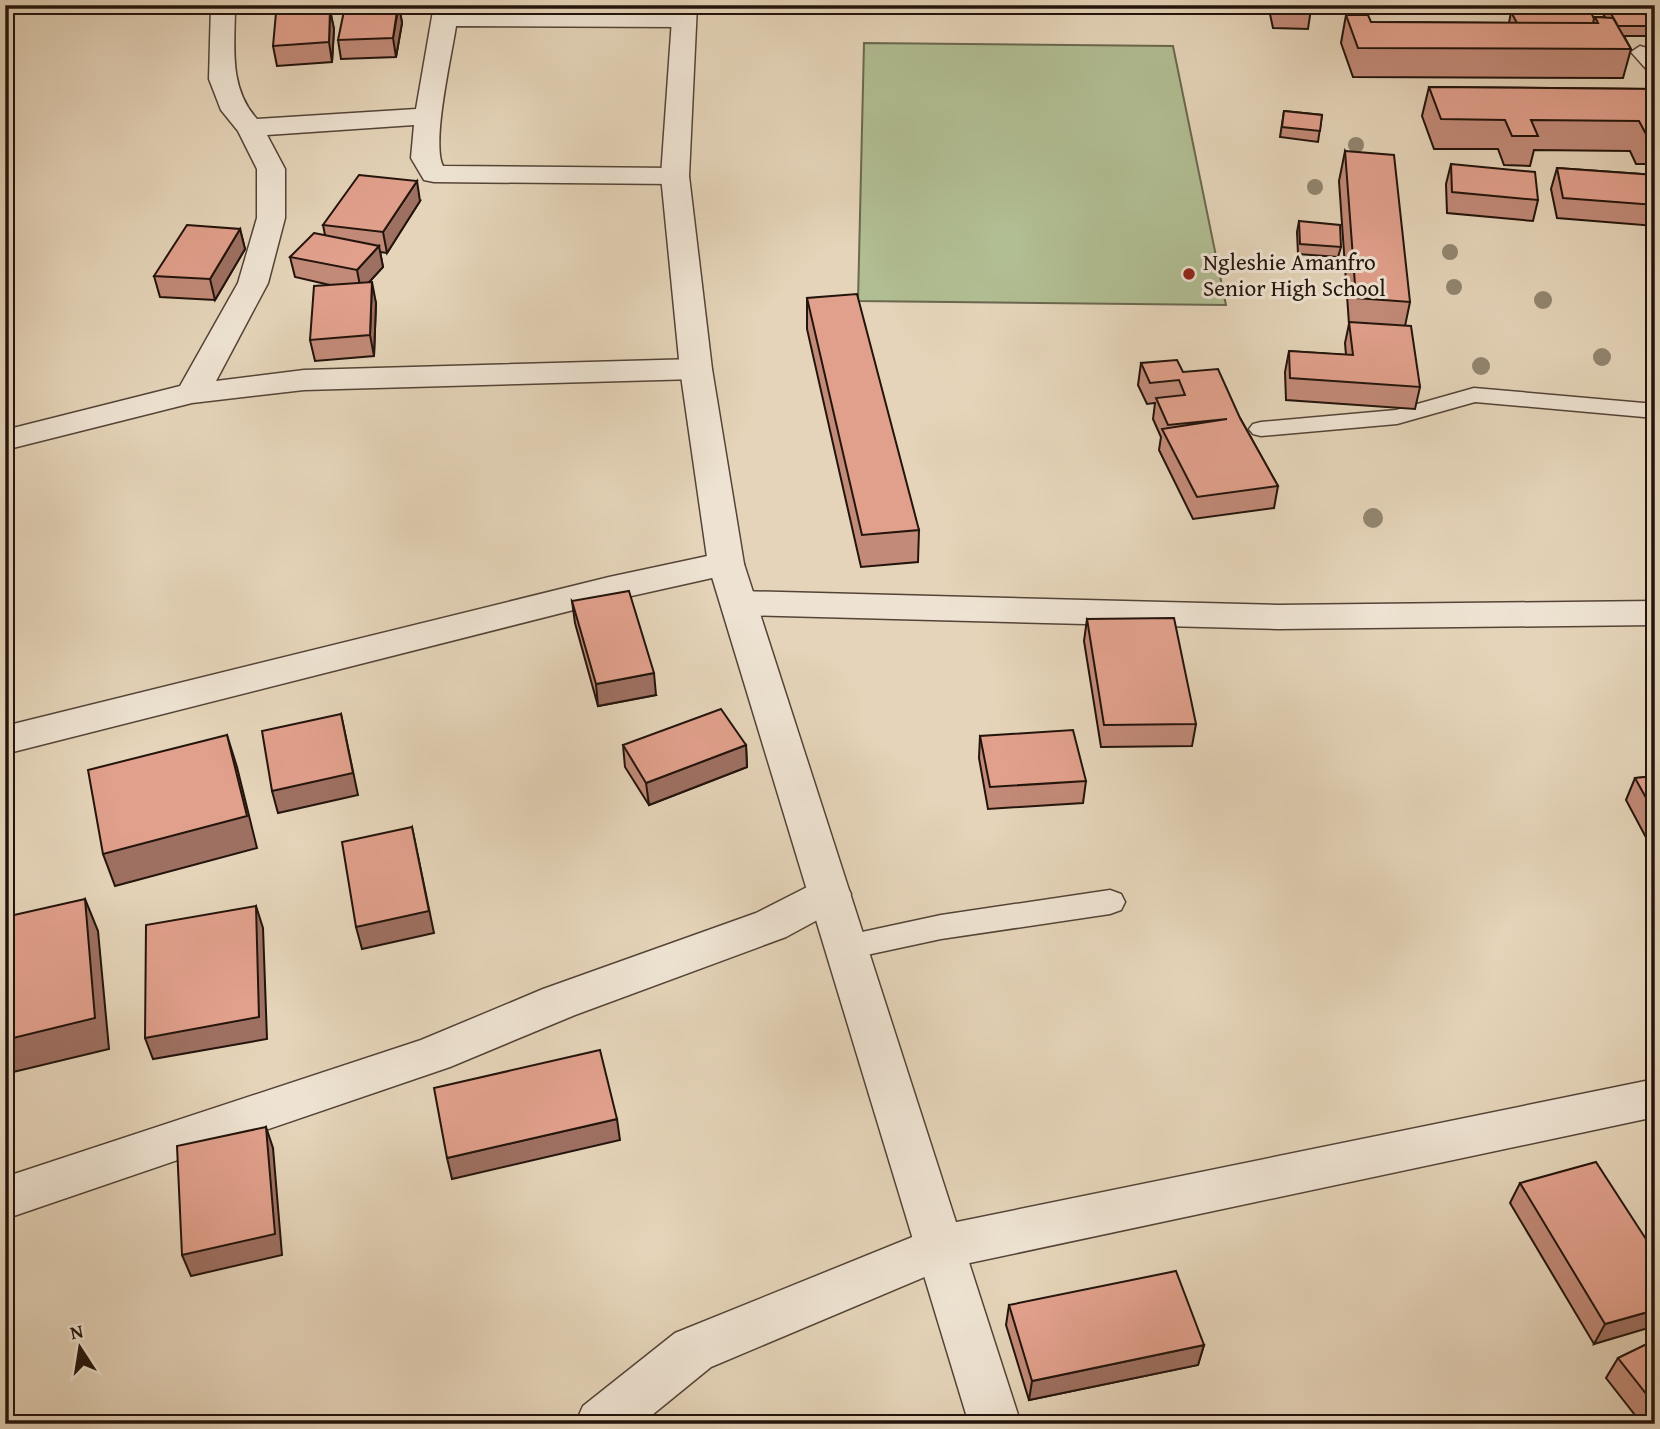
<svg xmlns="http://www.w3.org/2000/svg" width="1660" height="1429" font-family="'Gentium Book Plus',serif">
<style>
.green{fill:#b1bd92;stroke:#6a684f;stroke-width:2}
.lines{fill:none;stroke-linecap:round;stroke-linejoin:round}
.service-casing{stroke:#544437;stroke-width:3}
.minor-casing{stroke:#544437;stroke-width:3}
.tertiary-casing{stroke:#544437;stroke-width:3}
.service{fill:#eee3d2;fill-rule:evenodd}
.minor{fill:#eee3d2;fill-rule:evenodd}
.tertiary{fill:#eee3d2;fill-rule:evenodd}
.tree{fill:#928670}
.wall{fill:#c28a78;stroke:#23140c;stroke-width:2}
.shaded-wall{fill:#9e7062;stroke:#23140c;stroke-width:2}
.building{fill:#e1a08c;stroke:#23140c;stroke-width:2}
.poi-dot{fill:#8f2418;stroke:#eee3d2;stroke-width:2.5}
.labels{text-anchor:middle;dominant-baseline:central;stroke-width:6;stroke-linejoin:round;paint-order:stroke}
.far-poi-label{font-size:23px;fill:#23140c;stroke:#eee3d2;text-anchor:start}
</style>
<rect width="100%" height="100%" fill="#e5d4b9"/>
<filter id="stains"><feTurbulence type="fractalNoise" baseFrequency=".00286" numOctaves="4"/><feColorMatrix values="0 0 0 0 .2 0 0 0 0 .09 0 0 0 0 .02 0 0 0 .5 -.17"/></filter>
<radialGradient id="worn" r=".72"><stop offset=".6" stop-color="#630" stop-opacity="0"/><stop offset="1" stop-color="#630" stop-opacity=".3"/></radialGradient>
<path class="green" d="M864,43L1173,46L1226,305L858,301Z"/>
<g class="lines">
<g class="service-casing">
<g id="service">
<path d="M1640,46L1647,48L1655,56V73L1648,71L1631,52Z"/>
<path d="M1474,388L1655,404V418L1475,402L1397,424L1261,436L1253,434L1249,429L1253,424L1261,422L1396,410Z"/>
<path d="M1110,890L1121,894L1125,902L1121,910L1110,914L941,939L848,959L837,956L832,947L837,938L848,935L941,915Z"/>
</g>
</g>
<g class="minor-casing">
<g id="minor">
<path d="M211,5H235C235,46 228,87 257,119L416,109L434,5H459V11H683L692,14L696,19L692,24L683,27L456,26C452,54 431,144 443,166L675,168L685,170L689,176L685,182L675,184L434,182L424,180L411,158L414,125L267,135L285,169V218L268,283L216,381L304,370L696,359L707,362L712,369L707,376L696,379L304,390L192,403L5,450V430L180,386L238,283L257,218V169L238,131L221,110L209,79Z"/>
<path d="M726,552L739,556L744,564L739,572L609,601L5,754V726L609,577Z"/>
<path d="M739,591L1278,605L1655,601V625L1278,629L739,615L726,612L721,603L726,594Z"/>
<path d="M830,878L845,883L851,894L845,905L786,937L575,1015L450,1067L5,1219V1177L421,1040L543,989L756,913L815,883Z"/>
<path d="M1655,1079V1117L946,1268L711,1367L641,1424H575L583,1406L675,1333L942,1225Z"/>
</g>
</g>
<g class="tertiary-casing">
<path id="tertiary" d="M673,5H697L689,176L712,369L744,564L1021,1424H969L708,564L680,369L661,176Z"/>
</g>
<use href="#service" class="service"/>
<use href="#minor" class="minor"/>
<use href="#tertiary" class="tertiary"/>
</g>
<g class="tree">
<circle cx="1356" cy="145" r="8"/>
<circle cx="1315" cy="187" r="8"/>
<circle cx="1450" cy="252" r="8"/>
<circle cx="1454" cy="287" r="8"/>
<circle cx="1543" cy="300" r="9"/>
<circle cx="1602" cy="357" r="9"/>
<circle cx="1481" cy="366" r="9"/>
<circle cx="1373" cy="518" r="10"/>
</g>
<g class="wall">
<path d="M399,5L402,23L396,57L341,59L338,40Z"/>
<path d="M1268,5H1310L1311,9L1308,29L1273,28Z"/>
<path d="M1565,5H1640L1652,26L1649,36H1624L1631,49L1623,78L1353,77L1341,43L1346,15L1371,22L1509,23L1511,12L1594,19L1595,17H1605L1601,11L1602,9H1567Z"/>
<path d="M330,10L334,29L332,62L277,66L273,46Z"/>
<path d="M1429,87L1655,89V164H1636L1630,151L1534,150L1530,166L1504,165L1498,149H1434L1422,116Z"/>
<path d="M1284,111L1322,115L1318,142L1280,137Z"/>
<path d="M1345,151L1410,302L1405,326L1420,387L1415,409L1286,400L1285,372L1289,351L1346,355L1345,343L1349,324L1339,181Z"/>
<path d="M1451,164L1538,200L1533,221L1447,213L1446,184Z"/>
<path d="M1557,168L1655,175V226L1557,218L1551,189Z"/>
<path d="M420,201L387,253L380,252L383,267L369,282L376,303L374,356L315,361L310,340L330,285L295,277L290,257L325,235L323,225Z"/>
<path d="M1299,221L1341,247L1338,257L1298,254L1297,232Z"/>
<path d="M240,229L245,249L215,300L160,297L154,276Z"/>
<path d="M807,298L919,530L918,562L861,567L807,329Z"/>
<path d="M1141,363L1183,372L1240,418L1278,486L1274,508L1193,519L1159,450L1161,437L1153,419L1155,403L1147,404L1138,385Z"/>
<path d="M572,601L656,695L598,706L575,623Z"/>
<path d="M1087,619L1196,724L1192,746L1101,747L1084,641Z"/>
<path d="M980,736L1086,781L1083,803L988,809L979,758Z"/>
<path d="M623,745H746L747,767L649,805L625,767Z"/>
<path d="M1655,776V845H1650L1626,800L1635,778Z"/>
<path d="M1520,1183L1655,1253L1594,1344L1510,1203Z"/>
<path d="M1009,1305L1204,1345L1198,1365L1029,1400L1006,1325Z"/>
<path d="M1655,1340V1424H1642L1606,1378L1618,1358Z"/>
</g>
<g class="shaded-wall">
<path d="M399,5L402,23L396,57L393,38Z"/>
<path d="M330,10L334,29L332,62L329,42Z"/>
<path d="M417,181L420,201L387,253L383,232Z"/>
<path d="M240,229L245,249L215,300L210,279Z"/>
<path d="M379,246L383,267L361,291L357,270Z"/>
<path d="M372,282L376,303L374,356L370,335Z"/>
<path d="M654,673L656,695L598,706L596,684Z"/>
<path d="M341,714L358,795L278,813L272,791Z"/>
<path d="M227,735L237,767L257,848L115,886L103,854Z"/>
<path d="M746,745L747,767L649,805L646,783Z"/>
<path d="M412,827L434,933L362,949L356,927Z"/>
<path d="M85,899L98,931L109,1049L5,1074V1040Z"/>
<path d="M256,906L263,928L267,1039L153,1059L145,1038Z"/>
<path d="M617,1119L620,1140L452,1179L447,1158Z"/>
<path d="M266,1127L273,1148L282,1255L191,1276L182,1255Z"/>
<path d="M1655,1310V1326L1594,1344L1605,1324Z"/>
<path d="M1204,1345L1198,1365L1029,1400L1032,1381Z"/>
</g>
<g class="building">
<path d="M368,5H398L393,38L338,40L345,6Z"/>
<path d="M1275,5H1310L1311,9L1276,8Z"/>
<path d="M1606,5H1640L1652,26H1618Z"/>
<path d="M330,10L329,42L273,46L276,13Z"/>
<path d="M1511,12H1591L1594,19L1593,23H1517Z"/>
<path d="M1346,15H1368L1371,22L1598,23L1595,17L1613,18L1631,49L1358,48Z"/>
<path d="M1429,87L1655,89V135L1646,134L1639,121L1531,120L1538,136H1512L1505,120L1441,119Z"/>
<path d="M1284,111L1322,115L1320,131L1282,127Z"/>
<path d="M1345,151L1394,155L1410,302L1356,298Z"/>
<path d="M1451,164L1535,172L1538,200L1452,192Z"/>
<path d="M1557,168L1655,175V205L1563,198Z"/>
<path d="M359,175L417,181L383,232L323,225Z"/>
<path d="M1299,221L1340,225L1341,247L1300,244Z"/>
<path d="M187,225L240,229L210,279L154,276Z"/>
<path d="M314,233L379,246L357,270L290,257Z"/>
<path d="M372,282L370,335L310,340L314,286Z"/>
<path d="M857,294L919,530L862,535L807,298Z"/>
<path d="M1349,322L1411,326L1420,387L1290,378L1289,351L1353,355Z"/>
<path d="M1177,360L1183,372L1218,369L1240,418L1278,486L1197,497L1162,429L1227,419L1168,425L1156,398L1185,395L1179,380L1150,383L1141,363Z"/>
<path d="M629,591L654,673L596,684L572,601Z"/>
<path d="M1174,618L1196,724L1104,725L1087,619Z"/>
<path d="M721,709L746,745L646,783L623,745Z"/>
<path d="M341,714L353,773L272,791L262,731Z"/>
<path d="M1073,730L1086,781L990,787L980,736Z"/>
<path d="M227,735L247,816L103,854L88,770Z"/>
<path d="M1655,776V814L1635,778Z"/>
<path d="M412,827L429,911L356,927L342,842Z"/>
<path d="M85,899L95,1018L5,1040V917Z"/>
<path d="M256,906L259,1017L145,1038L146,925Z"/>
<path d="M600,1050L617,1119L447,1158L434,1088Z"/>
<path d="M266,1127L275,1234L182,1255L177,1146Z"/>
<path d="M1596,1162L1655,1253V1310L1605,1324L1520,1183Z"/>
<path d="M1176,1271L1204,1345L1032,1381L1009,1305Z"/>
<path d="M1655,1340V1405L1618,1358Z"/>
</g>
<circle class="poi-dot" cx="1189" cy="274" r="7"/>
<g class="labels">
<g class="far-poi-label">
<text x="1203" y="261">Ngleshie Amanfro<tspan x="1203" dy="26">Senior High School</tspan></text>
</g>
</g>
<rect width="1660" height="1429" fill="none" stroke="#e5d4b9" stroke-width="28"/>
<rect x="7" y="7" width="1646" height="1415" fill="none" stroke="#23140c" stroke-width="3.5"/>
<rect x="14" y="14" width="1632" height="1401" fill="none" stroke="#23140c" stroke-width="2"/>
<g transform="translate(80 1348) rotate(348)" stroke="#eee3d2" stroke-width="5" paint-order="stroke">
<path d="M0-5L12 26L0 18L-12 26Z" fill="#23140c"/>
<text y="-10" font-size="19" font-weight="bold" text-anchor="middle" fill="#23140c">N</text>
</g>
<rect width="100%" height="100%" filter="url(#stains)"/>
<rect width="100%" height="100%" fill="url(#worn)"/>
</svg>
